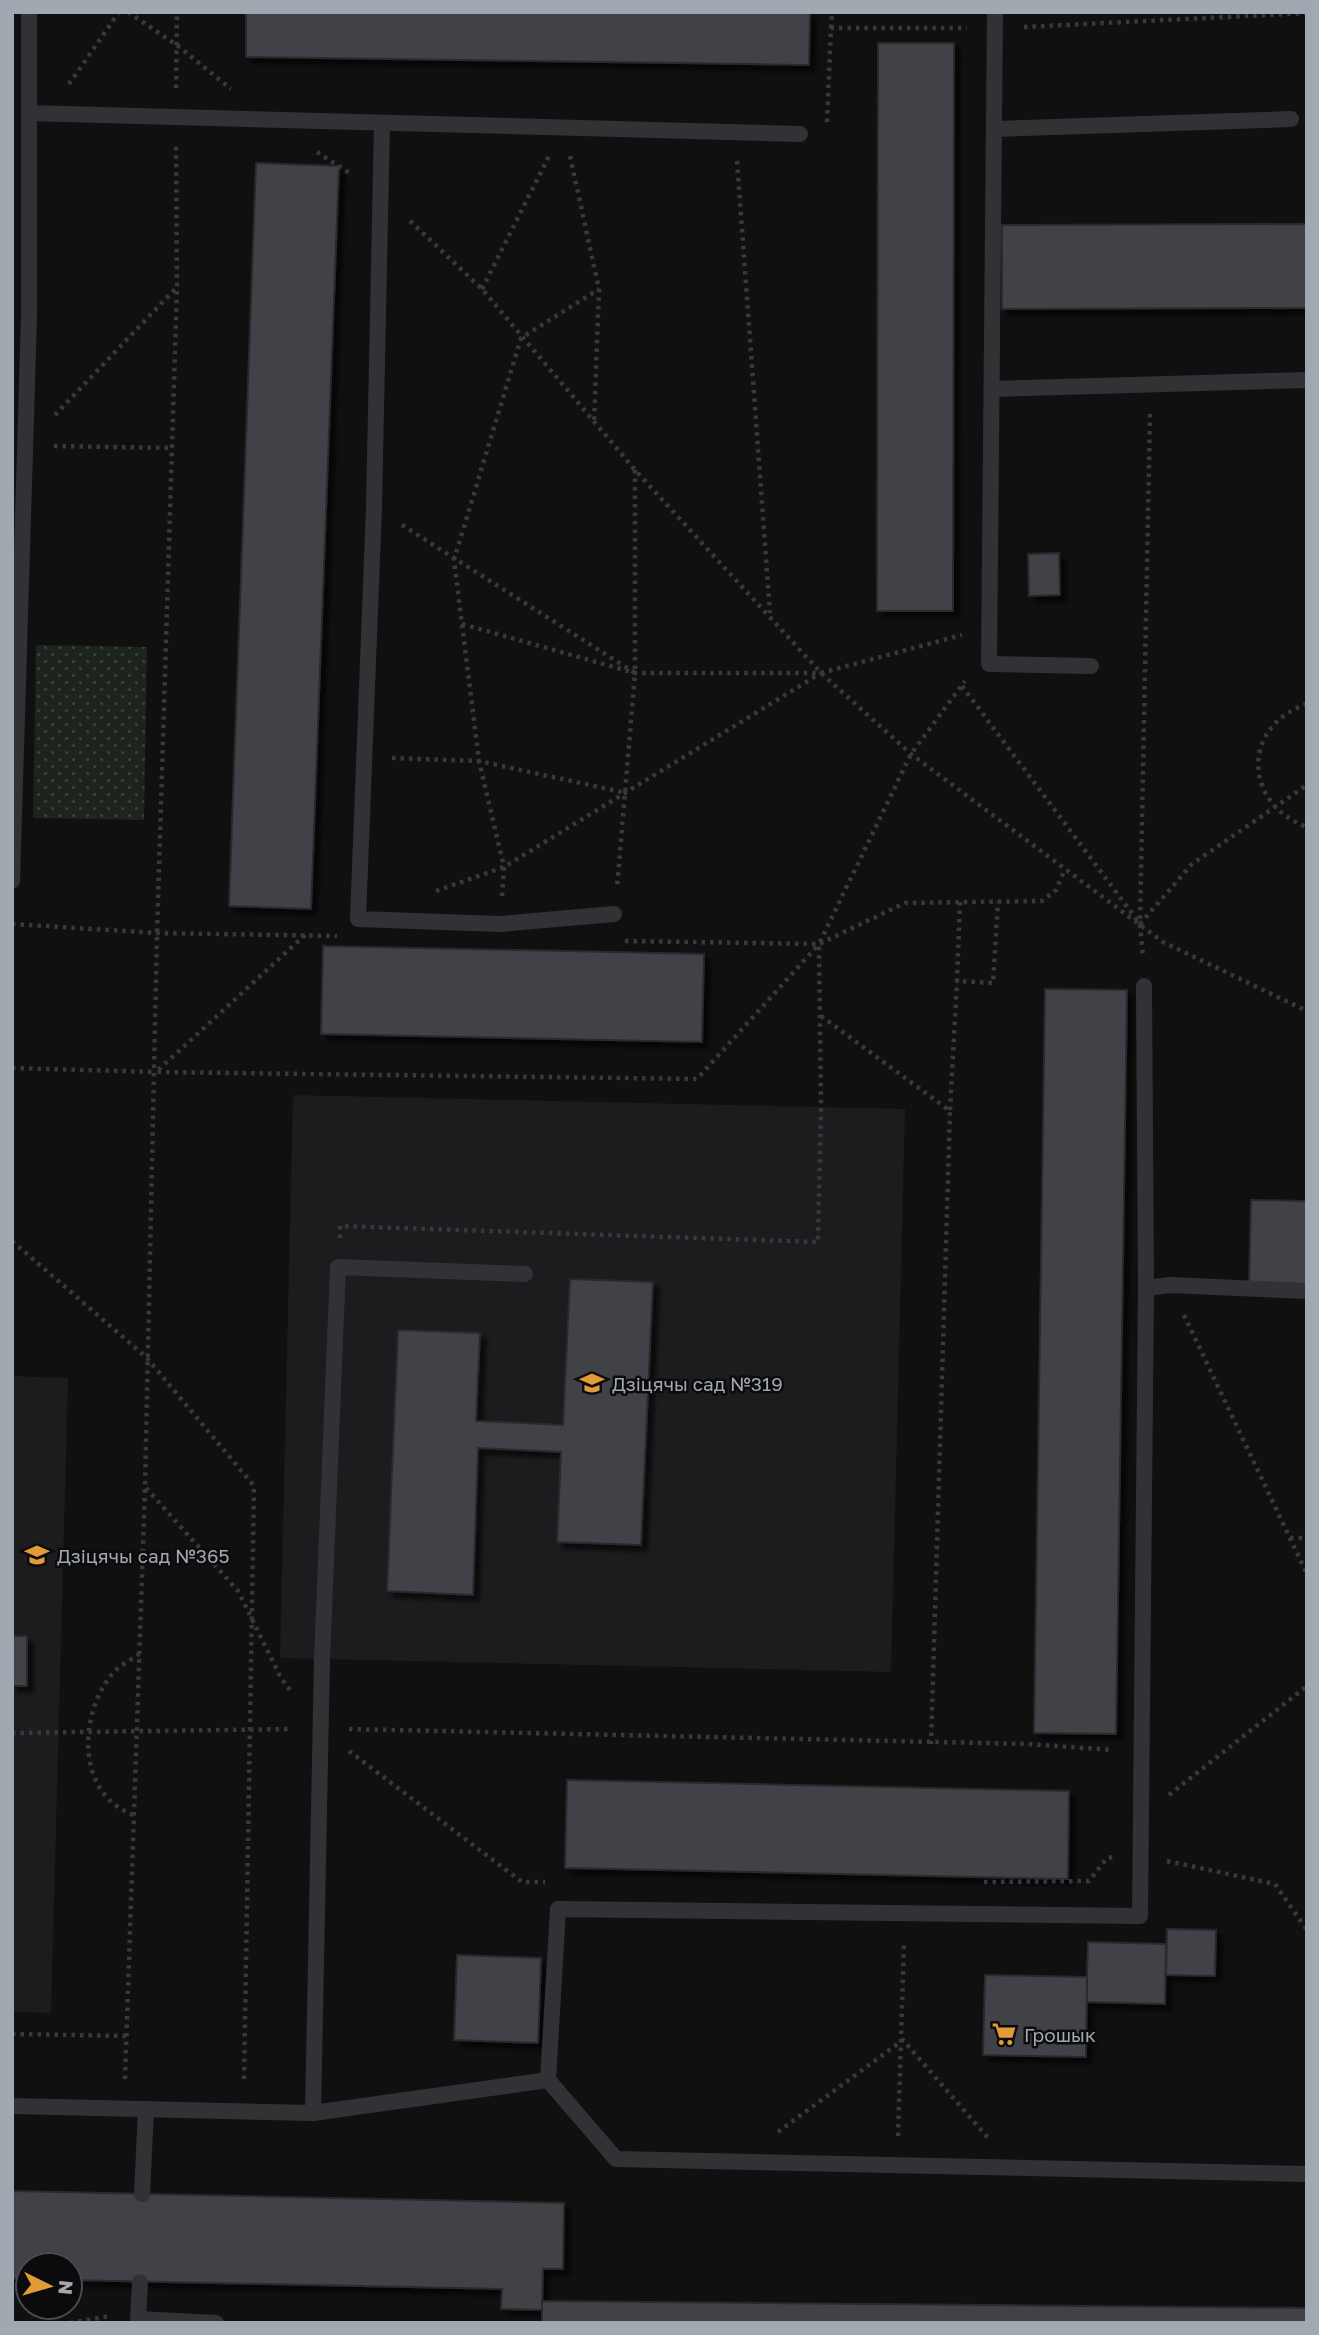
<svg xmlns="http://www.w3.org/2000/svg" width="1319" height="2335" font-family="'Golos Text',sans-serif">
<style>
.built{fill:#1c1c1e}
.grass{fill:url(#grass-dots)}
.building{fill:#414347;stroke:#2a2a2d;stroke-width:2;filter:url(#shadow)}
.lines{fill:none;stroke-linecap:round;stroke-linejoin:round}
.path{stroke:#37393d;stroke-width:4.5;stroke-dasharray:3.5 5;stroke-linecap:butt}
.service{stroke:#313236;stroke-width:16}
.labels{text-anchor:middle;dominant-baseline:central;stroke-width:5;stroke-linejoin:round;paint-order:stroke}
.poi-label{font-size:19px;fill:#a2a8b1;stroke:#0b0b0c;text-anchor:start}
</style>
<defs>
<pattern id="grass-dots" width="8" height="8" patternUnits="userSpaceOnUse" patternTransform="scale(1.75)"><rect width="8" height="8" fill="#1d231d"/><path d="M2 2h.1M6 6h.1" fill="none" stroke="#3b403b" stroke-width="1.8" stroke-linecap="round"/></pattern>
<filter id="shadow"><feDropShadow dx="6" dy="6" stdDeviation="2" flood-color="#0009"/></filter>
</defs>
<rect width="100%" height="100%" fill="#101011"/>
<g class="built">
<path d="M293,1095L905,1109L891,1672L280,1658Z"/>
<path d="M12,1376L68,1378L51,2013L12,2012Z"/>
</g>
<path class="grass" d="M36,645L147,647L144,820L33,818Z"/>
<g class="building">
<path d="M246,12H810L809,65L246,57Z"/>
<path d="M878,43H954L953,611H877Z"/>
<path d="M256,163L339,166L311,909L229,906Z"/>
<path d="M1307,224V308L1002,309V225Z"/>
<path d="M1059,553L1060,595L1029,596L1028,554Z"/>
<path d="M323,946L704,954L702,1042L321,1034Z"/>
<path d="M1045,989L1127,990L1116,1734L1034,1733Z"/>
<path d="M1251,1200L1307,1201V1288L1249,1287Z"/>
<path d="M570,1279L653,1282L641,1545L557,1542L561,1452L478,1448L473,1595L387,1591L398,1330L480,1333L476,1421L563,1425Z"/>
<rect x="12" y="1636" width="15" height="50"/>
<path d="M567,1780L1069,1791L1068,1879L565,1868Z"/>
<path d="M1167,1929L1216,1930L1215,1976L1166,1975Z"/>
<path d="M1088,1942L1166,1944L1165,2004L1086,2002Z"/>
<path d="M457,1955L541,1958L538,2043L454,2040Z"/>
<path d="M985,1975L1087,1977L1086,2057L983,2055Z"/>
<path d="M12,2191L564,2203L563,2269H543L542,2310L501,2309L502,2289L70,2280V2265H28V2279H12Z"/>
<path d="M542,2301L1307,2308V2323H542Z"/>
</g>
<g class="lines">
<g class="path">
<path d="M128,12L178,46L231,89"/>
<path d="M1024,27L1307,13"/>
<path d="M831,28L832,12"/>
<path d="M69,84L119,12"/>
<path d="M176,88L177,12"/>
<path d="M827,122L831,28H967"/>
<path d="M317,152L351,174"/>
<path d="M570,156L599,289L594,424"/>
<path d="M737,161L770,613"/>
<path d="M410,221L482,289L635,470L821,673L911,754L1163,942L1307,1011"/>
<path d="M482,289L549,156"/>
<path d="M1150,414L1140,924L1192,864L1307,785"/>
<path d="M55,415L177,287"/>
<path d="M54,446L172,448"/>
<path d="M635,470V672"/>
<path d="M402,525L635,673L617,888"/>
<path d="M462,624L635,673H821L962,635"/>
<path d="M962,686L1140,924L1143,958"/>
<path d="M1307,704C1241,726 1243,804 1307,827"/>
<path d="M392,758L479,761L627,793"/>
<path d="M436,891L504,867L821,673"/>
<path d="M502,896L504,867L479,761L454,560L521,338L599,289"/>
<path d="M960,902L957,981L993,983L998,902"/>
<path d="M12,924L157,933L337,936"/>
<path d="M305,935L156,1072L697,1079L819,944L905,903L1042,901L1056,890L1065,869"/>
<path d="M625,941L819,944"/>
<path d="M821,1016L950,1111L931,1744"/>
<path d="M12,1068L156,1072"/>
<path d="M950,1110L957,981"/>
<path d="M340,1238V1226L818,1242L821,1107L819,944L911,754L965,681"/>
<path d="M12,1241L146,1357L254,1486L244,2083"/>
<path d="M1184,1315L1307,1574"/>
<path d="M146,1488L238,1591L280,1676L292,1693"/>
<path d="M1290,1538H1307"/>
<path d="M349,1729L1028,1744L1113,1750"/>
<path d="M12,1733L291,1729"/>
<path d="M349,1751L522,1882H545"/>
<path d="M1169,1795L1307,1686"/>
<path d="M133,1815C127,1812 120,1809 114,1804C75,1773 84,1702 116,1670C123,1664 132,1659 139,1654"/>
<path d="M1167,1861L1275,1884L1307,1930"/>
<path d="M984,1882L1089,1881L1107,1858L1114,1857"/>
<path d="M12,2034L126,2036"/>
<path d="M125,2079L145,1487L157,933L177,286L176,146"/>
<path d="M778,2132L903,2040L988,2138"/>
<path d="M898,2136L904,1942"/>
<path d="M70,2323L110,2316"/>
</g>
<g class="service">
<path d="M995,12L989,664L1091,666"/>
<path d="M29,113L800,134"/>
<path d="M382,123L374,507L358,919L500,924L614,914"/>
<path d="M995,129L1291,119"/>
<path d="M993,389L1307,380"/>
<path d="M12,881L29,317V12"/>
<path d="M1146,1288L1170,1285L1307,1291"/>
<path d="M548,2080L558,1909L1140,1916L1146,1288L1144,986"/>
<path d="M12,2106L313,2113L548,2080L616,2159L1307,2174"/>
<path d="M313,2113L322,1659L338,1267L525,1274"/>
<path d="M142,2194L146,2109"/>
<path d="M140,2282L138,2319L216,2323"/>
</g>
</g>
<defs>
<g id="school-bare" transform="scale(1.89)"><path d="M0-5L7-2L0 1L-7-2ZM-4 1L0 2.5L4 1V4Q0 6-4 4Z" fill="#e19c38" stroke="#0b0b0c" stroke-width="2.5" paint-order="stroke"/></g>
<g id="supermarket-bare" transform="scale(1.89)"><path d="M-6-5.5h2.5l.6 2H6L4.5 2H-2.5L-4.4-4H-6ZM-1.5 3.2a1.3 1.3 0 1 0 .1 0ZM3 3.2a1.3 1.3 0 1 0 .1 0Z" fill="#e19c38" stroke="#0b0b0c" stroke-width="2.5" paint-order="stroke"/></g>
</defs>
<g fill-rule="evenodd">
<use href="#school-bare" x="592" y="1383"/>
<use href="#school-bare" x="37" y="1555"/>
<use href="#supermarket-bare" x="1004" y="2034"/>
</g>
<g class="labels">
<g class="poi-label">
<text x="612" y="1383">Дзіцячы сад №319</text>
<text x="57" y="1555">Дзіцячы сад №365</text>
<text x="1024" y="2034">Грошык</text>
</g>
</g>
<rect width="1319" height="2335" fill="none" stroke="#a2a8b1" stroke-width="28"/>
<g transform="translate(49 2286) rotate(95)"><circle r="33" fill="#0b0b0c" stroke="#474a4e" stroke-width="2"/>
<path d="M0-5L12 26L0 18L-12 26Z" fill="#e19c38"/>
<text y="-10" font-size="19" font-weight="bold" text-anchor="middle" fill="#a2a8b1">N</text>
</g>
</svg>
